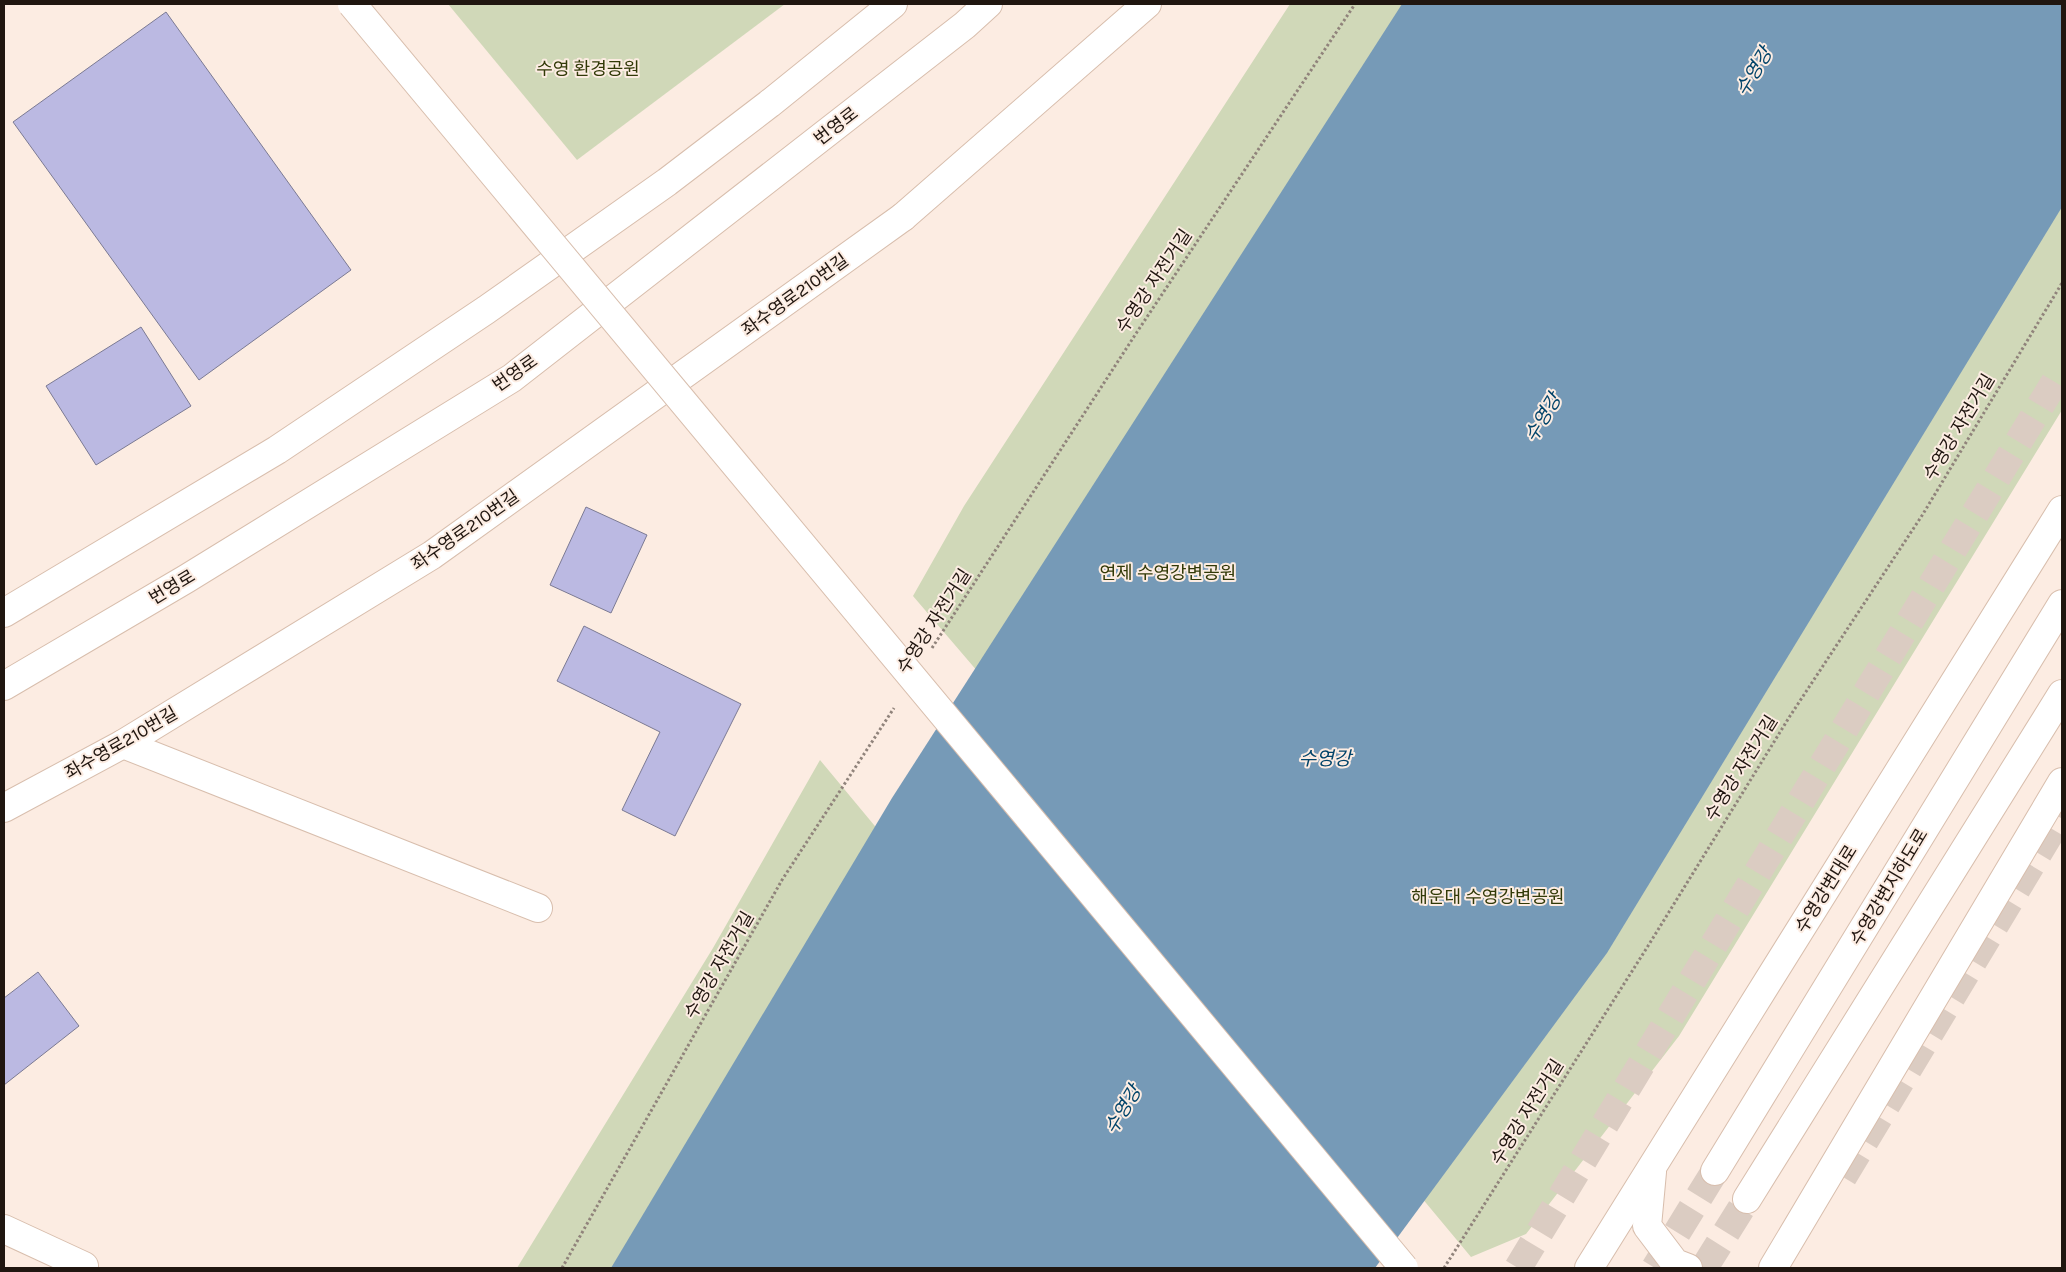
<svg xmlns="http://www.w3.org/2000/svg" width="2066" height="1272" font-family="Karla,'Noto Sans KR',sans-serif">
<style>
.green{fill:#d0d8b8}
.water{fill:#769ab7}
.building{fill:#bbb9e2;stroke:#7b7a93}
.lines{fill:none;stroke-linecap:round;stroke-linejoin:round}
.major-tunnel{stroke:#dbccc2;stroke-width:28;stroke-dasharray:28 14;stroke-linecap:butt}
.highway-tunnel{stroke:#dbccc2;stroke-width:28;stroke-dasharray:28 14;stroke-linecap:butt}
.minor-casing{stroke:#d8bead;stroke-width:30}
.major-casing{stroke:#d8bead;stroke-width:30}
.highway-casing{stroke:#d8bead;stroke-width:30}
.path{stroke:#90837b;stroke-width:3;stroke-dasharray:2.5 2.5;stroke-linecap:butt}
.minor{stroke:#fff;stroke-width:28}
.major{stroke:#fff;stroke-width:28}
.highway{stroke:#fff;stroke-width:28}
.major-bridge-casing{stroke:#d8bead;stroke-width:30;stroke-linecap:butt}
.major-bridge{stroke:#fff;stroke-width:28}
.labels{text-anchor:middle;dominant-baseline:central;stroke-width:4;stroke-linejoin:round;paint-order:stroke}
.park-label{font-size:18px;fill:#313907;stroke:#fcece2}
.street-label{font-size:18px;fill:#201610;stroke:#fcece2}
.water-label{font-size:19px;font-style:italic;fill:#004369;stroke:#fcece2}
</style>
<rect width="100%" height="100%" fill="#fcece2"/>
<g class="green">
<path d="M448,4H785L577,160Z"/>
<path d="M1290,4H2062V410L1679,1036L1526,1234L1471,1257L1192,922L913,596L964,506Z"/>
<path d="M820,760L1080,1073L1232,1268H517L713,948Z"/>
</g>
<path class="water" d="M1402,4H2062V207L1607,953L1375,1268H611L892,798Z"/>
<g class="building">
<path d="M166,12L351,270L199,380L13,122Z"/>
<path d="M141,327L191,406L96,465L46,386Z"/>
<path d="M586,507L647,535L611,613L550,585Z"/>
<path d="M584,626L741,704L675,836L622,810L660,732L557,681Z"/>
<path d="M38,972L79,1026L4,1085V998Z"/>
</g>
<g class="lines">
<g class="major-tunnel">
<path d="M1655,1268L1715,1171"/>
<path d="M1704,1268L1747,1199"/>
</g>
<g class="highway-tunnel">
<path d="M1843,1177L2062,814"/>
<path d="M1518,1268L2062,370"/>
</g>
<g class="minor-casing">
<g id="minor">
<path d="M123,744L538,908"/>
<path d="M4,808L123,744L432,555L903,217"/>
<path d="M4,1229L84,1266L83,1268"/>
</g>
</g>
<g class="major-casing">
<g id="major">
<path d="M1715,1171L2062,604"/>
<path d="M1652,1172L1647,1226L1675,1263L1688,1268"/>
<path d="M1747,1199L2062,694"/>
<path d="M1589,1268L2062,510"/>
<path d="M1773,1268L2062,782"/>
</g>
</g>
<g class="highway-casing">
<g id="highway">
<path d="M903,217L1147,4"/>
<path d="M4,613L277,450L486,310L667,182L769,104L893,4"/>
<path d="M4,686L186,579L512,378L965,25L988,4"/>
</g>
</g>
<g class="path">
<path d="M932,648L1137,332L1355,4"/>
<path d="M562,1268L782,880L894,708"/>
<path d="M1444,1268L1648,946L1790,716L1923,514L2062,283"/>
</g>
<use href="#minor" class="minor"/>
<use href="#major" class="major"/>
<use href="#highway" class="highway"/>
<g class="major-bridge-casing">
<path id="major-bridge" d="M352,4L1404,1268"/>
</g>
<use href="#major-bridge" class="major-bridge"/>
</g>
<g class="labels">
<g class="park-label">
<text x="588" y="69">수영 환경공원</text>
<text x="1168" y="573">연제 수영강변공원</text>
<text x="1488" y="897">해운대 수영강변공원</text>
</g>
<g class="street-label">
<text transform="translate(836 126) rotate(-38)">번영로</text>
<text transform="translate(1154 281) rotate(-56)">수영강 자전거길</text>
<text transform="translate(795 295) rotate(-36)">좌수영로210번길</text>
<text transform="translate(515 373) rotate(-35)">번영로</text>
<text transform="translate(1959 427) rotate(-59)">수영강 자전거길</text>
<text transform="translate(465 530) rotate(-35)">좌수영로210번길</text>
<text transform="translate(172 587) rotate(-31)">번영로</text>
<text transform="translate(934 621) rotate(-57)">수영강 자전거길</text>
<text transform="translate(121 743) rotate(-30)">좌수영로210번길</text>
<text transform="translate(1741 768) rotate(-58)">수영강 자전거길</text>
<text transform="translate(1889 887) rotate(-59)">수영강변지하도로</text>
<text transform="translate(1826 889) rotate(-58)">수영강변대로</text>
<text transform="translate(719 965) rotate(-60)">수영강 자전거길</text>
<text transform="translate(1527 1112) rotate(-58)">수영강 자전거길</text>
</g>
<g class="water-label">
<text transform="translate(1754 72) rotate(-59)">수영강</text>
<text transform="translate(1543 418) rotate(-59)">수영강</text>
<text x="1325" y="759">수영강</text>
<text transform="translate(1123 1110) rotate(-59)">수영강</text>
</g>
</g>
<rect width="2066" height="1272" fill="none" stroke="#201610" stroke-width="10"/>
</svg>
